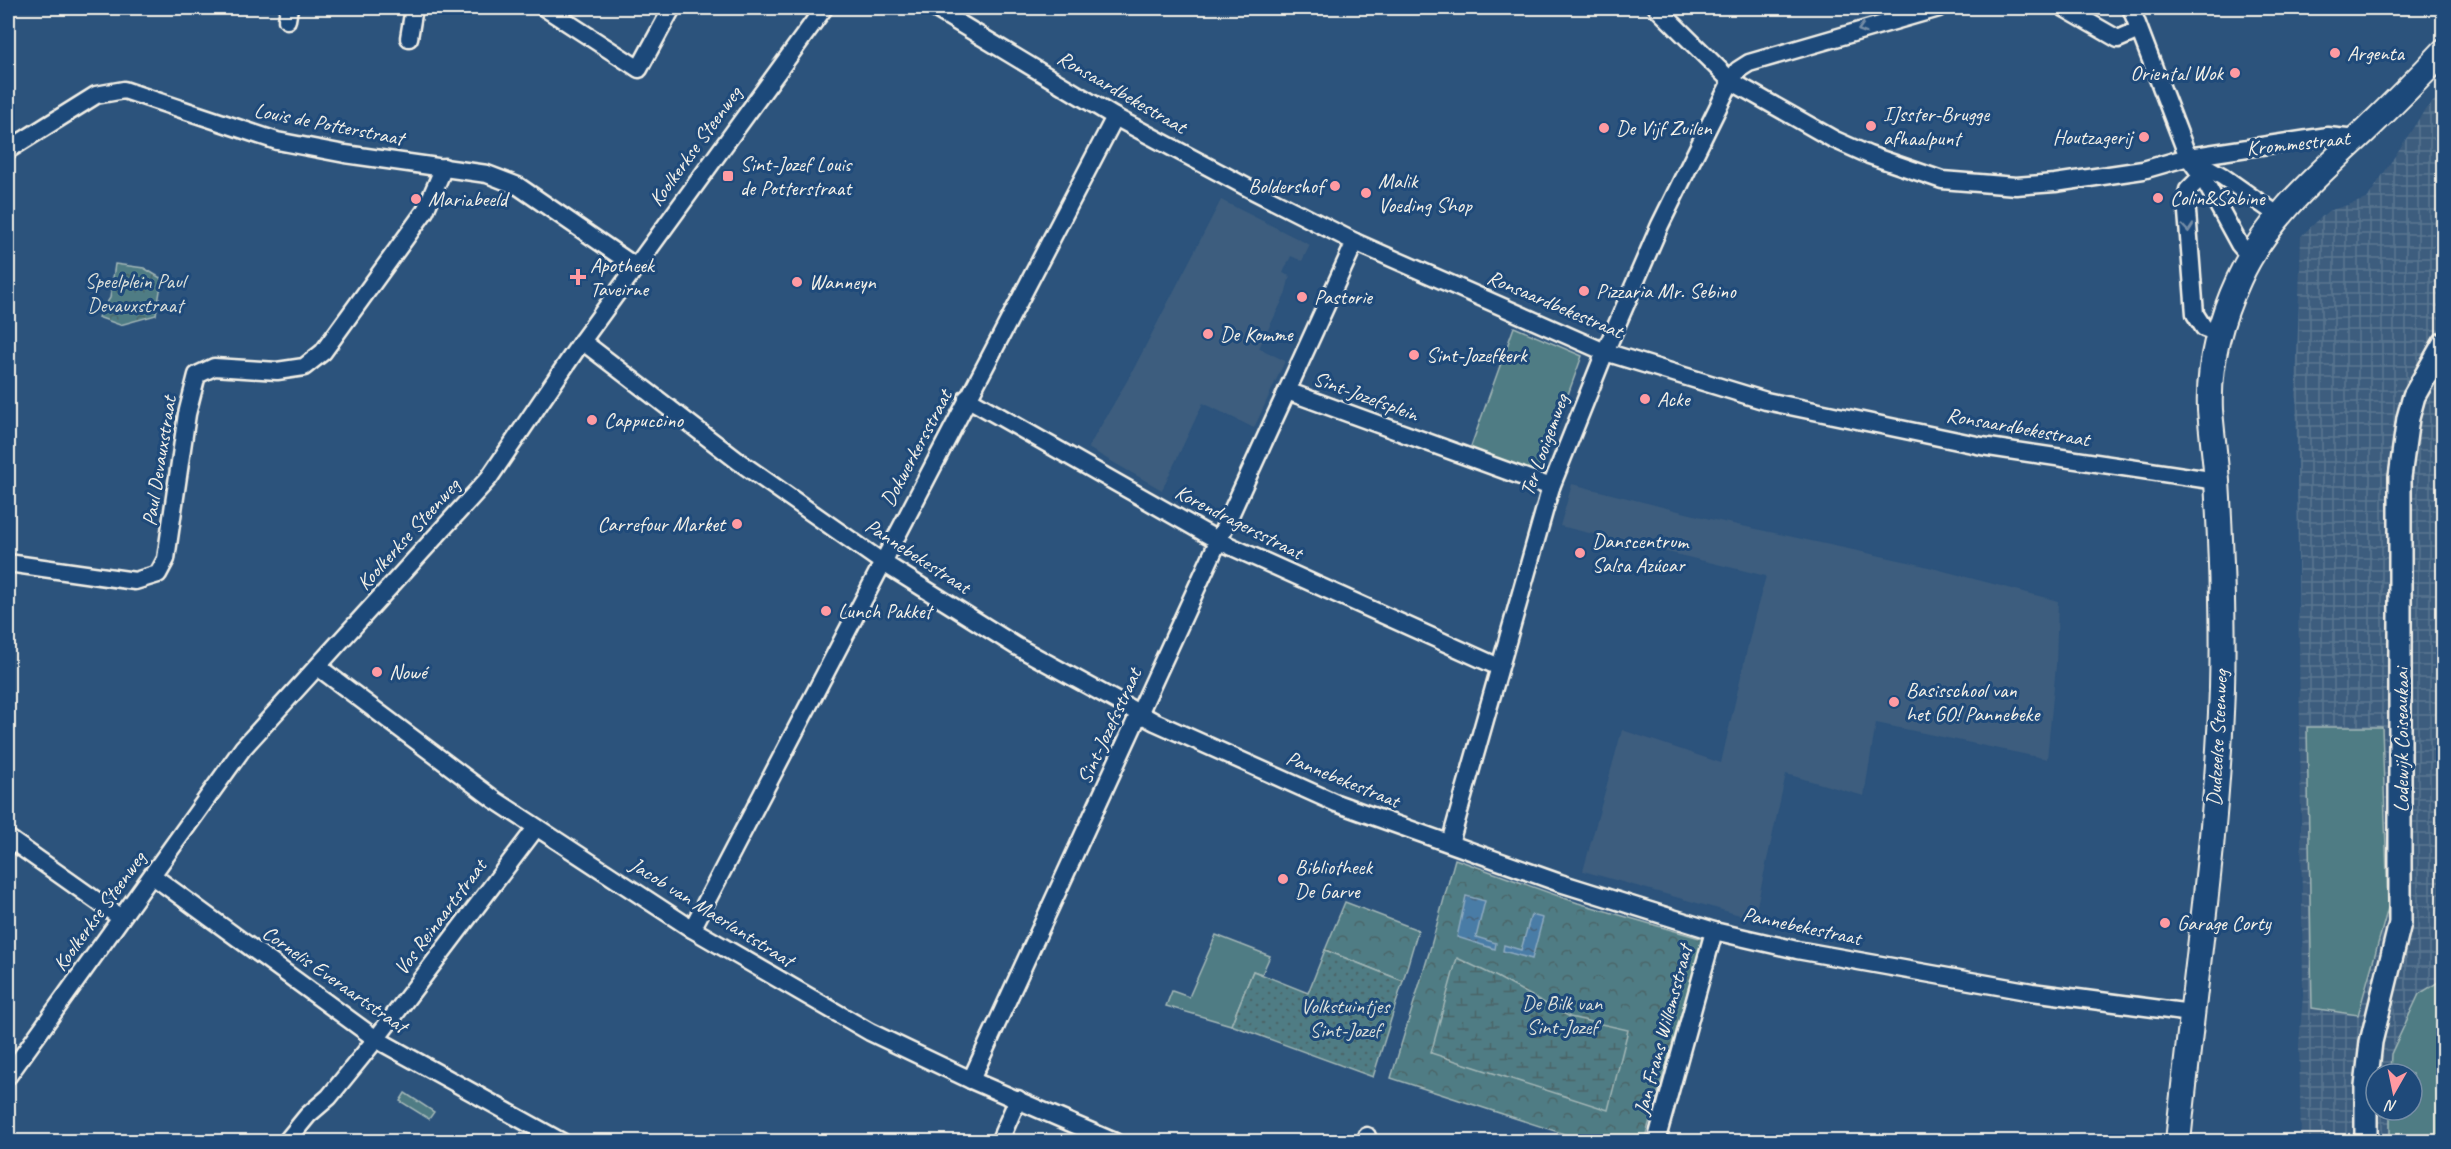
<svg xmlns="http://www.w3.org/2000/svg" width="2451" height="1149" font-family="Caveat,sans-serif">
<style>
.built{fill:#3c5d7e}
.industrial{fill:url(#industrial-grid);fill-rule:evenodd}
.grass{fill:#4f7c84;stroke:#a2b6b6;stroke-width:1.5}
.forest{fill:url(#forest-crowns);stroke:#a2b6b6;stroke-width:1.5}
.wetland{fill:url(#wetland-marsh);stroke:#a2b6b6;stroke-width:1.5}
.garden{fill:url(#garden-dots);stroke:#a2b6b6;stroke-width:1.5}
.water{fill:url(#water-ripples);stroke:#8daac0;stroke-width:1.5}
.lines{fill:none;stroke-linecap:round;stroke-linejoin:round}
.minor-casing{stroke:#f4f1e8;stroke-width:21}
.tertiary-casing{stroke:#f4f1e8;stroke-width:26}
.secondary-casing{stroke:#f4f1e8;stroke-width:28}
.minor{stroke:#1f4a7a;stroke-width:16}
.tertiary{stroke:#1f4a7a;stroke-width:21}
.secondary{stroke:#1f4a7a;stroke-width:24}
.oneway{stroke:#748da6}
.poi-dot{fill:#ff9aa2;stroke:#1f4a7a;stroke-width:2}
.labels{text-anchor:middle;dominant-baseline:central;stroke-width:6;stroke-linejoin:round;paint-order:stroke}
.poi-label{font-size:21px;fill:#f4f1e8;stroke:#1f4a7a;text-anchor:start}
.street-label{font-size:21px;fill:#f4f1e8;stroke:#1f4a7a}
.park-label{font-size:21px;fill:#dbdfd9;stroke:#1f4a7a}
</style>
<defs>
<pattern id="industrial-grid" width="8" height="8" patternUnits="userSpaceOnUse" patternTransform="scale(1.5)"><rect width="8" height="8" fill="#3c5d7e"/><path d="M0 4h8M4 0v8" fill="none" stroke="#597590"/></pattern>
<pattern id="forest-crowns" width="20" height="18" patternUnits="userSpaceOnUse" patternTransform="scale(1.5)"><rect width="20" height="18" fill="#4f7c84"/><path d="M2 6a3 3 0 1 1 6 0M12 15a3 3 0 1 1 6 0" fill="none" stroke="#4c6568"/></pattern>
<pattern id="wetland-marsh" width="20" height="14" patternUnits="userSpaceOnUse" patternTransform="scale(1.5)"><rect width="20" height="14" fill="#4f7c84"/><path d="M1 5h8M5 5V1M11 12h8M15 12V8" fill="none" stroke="#4c6568"/></pattern>
<pattern id="garden-dots" width="8" height="8" patternUnits="userSpaceOnUse" patternTransform="scale(1.5)"><rect width="8" height="8" fill="#4f7c84"/><path d="M2 2h.1M6 6h.1" fill="none" stroke="#4c6568" stroke-width="1.8" stroke-linecap="round"/></pattern>
<pattern id="water-ripples" width="26" height="14" patternUnits="userSpaceOnUse" patternTransform="scale(1.5)"><rect width="26" height="14" fill="#497ba6"/><path d="M2 4q2-2 4 0t4 0M15 11q2-2 4 0t4 0" fill="none" stroke="#49647b"/></pattern>
</defs>
<rect width="100%" height="100%" fill="#2c537c"/>
<filter id="ink" filterUnits="userSpaceOnUse"><feTurbulence type="fractalNoise" baseFrequency=".0167" numOctaves="2"/><feDisplacementMap in="SourceGraphic" scale="12" xChannelSelector="R" yChannelSelector="G"/><feConvolveMatrix kernelMatrix="1 2 1 2 8 2 1 2 1" color-interpolation-filters="sRGB"/></filter>
<g filter="url(#ink)">
<g class="built">
<path d="M1221,200L1310,245L1302,261L1291,256L1283,273L1290,276L1285,295L1259,348L1285,361L1254,428L1203,403L1162,490L1088,448L1131,374Z"/>
<path d="M1572,484L1710,519L1913,563L2058,601L2056,666L2047,759L1876,723L1864,796L1786,774L1754,919L1583,871L1622,730L1721,763L1755,615L1766,576L1560,526Z"/>
</g>
<path class="industrial" d="M2443,92V1141L2301,1142L2299,1045L2303,995L2296,387L2301,236L2328,211L2367,199L2424,111ZM2376,1074H2412V1110H2376Z"/>
<g class="grass">
<path d="M1514,327L1582,356L1539,474L1470,449Z"/>
<path d="M2307,727H2382L2388,908L2358,1015L2312,1008Z"/>
<path d="M1216,935L1270,956L1262,974L1253,971L1231,1025L1166,1006L1172,991L1189,997Z"/>
<path d="M2443,979V1141H2390V1110H2412V1074H2390L2391,1054L2419,994Z"/>
<path d="M405,1093L434,1112L429,1119L400,1101Z"/>
</g>
<g class="forest">
<path d="M115,264L144,268L162,279L156,315L120,325L98,317L110,298Z"/>
<path d="M1455,859L1578,903L1703,939L1644,1141H1586L1391,1078L1429,953Z"/>
<path d="M1345,902L1418,930L1403,981L1325,950Z"/>
</g>
<path class="wetland" d="M1457,958L1497,977L1570,1017L1628,1030L1608,1110L1431,1053Z"/>
<path class="garden" d="M1325,950L1403,981L1373,1077L1231,1025L1253,971L1308,993Z"/>
<g class="water">
<path d="M1466,896L1485,901L1476,937L1496,943L1495,949L1457,937Z"/>
<path d="M1531,915L1543,918L1532,959L1503,951L1504,945L1521,950Z"/>
</g>
<g class="lines">
<g class="minor-casing">
<g id="minor">
<path d="M545,8L639,69L672,8"/>
<path d="M934,8L1115,117L1252,190L1355,242L1605,352L1766,401L1982,446L2217,481"/>
<path d="M1657,8L1731,81L1833,139L1869,155L1942,180L2016,186L2055,183L2143,170L2188,157L2328,136L2357,139"/>
<path d="M2064,8L2118,39L2139,30"/>
<path d="M2131,8L2188,157L2202,176L2239,244L2250,257"/>
<path d="M287,20L289,8"/>
<path d="M409,38L414,8"/>
<path d="M8,150L96,95L124,90L277,141L345,154L487,174L518,186L636,267"/>
<path d="M2194,160L2222,176L2279,216"/>
<path d="M2202,176L2188,190L2186,199L2195,314L2204,328L2218,333"/>
<path d="M1355,242L1287,391L1551,487"/>
<path d="M582,341L738,461L882,562L1016,646L1155,722L1336,803L1560,883L1714,931L1797,950L2032,992L2191,1013"/>
<path d="M967,398L1219,541L1499,667"/>
<path d="M8,563L135,581L158,574L166,559L187,414L197,375L214,367L277,371L304,367L323,352L425,211L444,167"/>
<path d="M318,667L495,800L692,929L870,1032L971,1080L1115,1142"/>
<path d="M8,838L121,918"/>
<path d="M1450,843L1551,487L1605,352L1660,225L1731,81L1738,70L1749,63L1939,8"/>
<path d="M153,876L376,1039L562,1142"/>
<path d="M692,929L1115,117"/>
<path d="M8,1076L243,748L489,478L582,341L824,8"/>
<path d="M971,1080L1287,391"/>
<path d="M286,1142L308,1115L329,1097L376,1039L536,828"/>
<path d="M999,1142L1018,1099"/>
<path d="M1366,1142L1367,1136"/>
<path d="M1656,1142L1714,931"/>
</g>
</g>
<g class="tertiary-casing">
<path id="tertiary" d="M2366,1142V1086L2371,1042L2400,923V477L2408,418L2414,396L2444,343"/>
</g>
<g class="secondary-casing">
<path id="secondary" d="M2178,1142C2193,991 2217,840 2222,688C2224,620 2221,549 2217,481C2215,457 2212,434 2210,410C2208,365 2220,320 2239,279C2266,219 2318,175 2365,131C2392,105 2418,79 2444,51"/>
</g>
<use href="#minor" class="minor"/>
<use href="#tertiary" class="tertiary"/>
<use href="#secondary" class="secondary"/>
</g>
<defs><path id="oneway-chevron" d="M-2-3.5L2.5 0L-2 3.5" fill="none" stroke-width="1.6" stroke-linecap="round" stroke-linejoin="round" transform="scale(1.5)"/></defs>
<g class="oneway">
<use href="#oneway-chevron" transform="translate(1862 29) rotate(164)"/>
<use href="#oneway-chevron" transform="translate(2188 228) rotate(85)"/>
</g>
</g>
<g class="poi-dot">
<circle cx="2335" cy="53" r="6"/>
<circle cx="2235" cy="73" r="6"/>
<circle cx="1871" cy="126" r="6"/>
<circle cx="1604" cy="128" r="6"/>
<circle cx="2144" cy="137" r="6"/>
<rect x="722" y="170" width="12" height="12" rx="3"/>
<circle cx="1335" cy="186" r="6"/>
<circle cx="1366" cy="193" r="6"/>
<circle cx="2158" cy="198" r="6"/>
<circle cx="416" cy="199" r="6"/>
<path d="M575 268h6v6h6v6h-6v6h-6v-6h-6v-6h6z"/>
<circle cx="797" cy="282" r="6"/>
<circle cx="1584" cy="291" r="6"/>
<circle cx="1302" cy="297" r="6"/>
<circle cx="1208" cy="334" r="6"/>
<circle cx="1414" cy="355" r="6"/>
<circle cx="1645" cy="399" r="6"/>
<circle cx="592" cy="420" r="6"/>
<circle cx="737" cy="524" r="6"/>
<circle cx="1580" cy="553" r="6"/>
<circle cx="826" cy="611" r="6"/>
<circle cx="377" cy="672" r="6"/>
<circle cx="1894" cy="702" r="6"/>
<circle cx="1283" cy="879" r="6"/>
<circle cx="2165" cy="923" r="6"/>
</g>
<g class="labels">
<g class="poi-label">
<text x="2347" y="53">Argenta</text>
<text x="2223" y="73" text-anchor="end">Oriental Wok</text>
<text x="1883" y="114">IJsster-Brugge<tspan x="1883" dy="24">afhaalpunt</tspan></text>
<text x="1616" y="128">De Vijf Zuilen</text>
<text x="2132" y="137" text-anchor="end">Houtzagerij</text>
<text x="740" y="164">Sint-Jozef Louis<tspan x="740" dy="24">de Potterstraat</tspan></text>
<text x="1378" y="181">Malik<tspan x="1378" dy="24">Voeding Shop</tspan></text>
<text x="1323" y="186" text-anchor="end">Boldershof</text>
<text x="2170" y="198">Colin&amp;Sabine</text>
<text x="428" y="199">Mariabeeld</text>
<text x="590" y="265">Apotheek<tspan x="590" dy="24">Taveirne</tspan></text>
<text x="809" y="282">Wanneyn</text>
<text x="1596" y="291">Pizzaria Mr. Sebino</text>
<text x="1314" y="297">Pastorie</text>
<text x="1220" y="334">De Komme</text>
<text x="1426" y="355">Sint-Jozefkerk</text>
<text x="1657" y="399">Acke</text>
<text x="604" y="420">Cappuccino</text>
<text x="725" y="524" text-anchor="end">Carrefour Market</text>
<text x="1592" y="541">Danscentrum<tspan x="1592" dy="24">Salsa Azúcar</tspan></text>
<text x="838" y="611">Lunch Pakket</text>
<text x="389" y="672">Nowé</text>
<text x="1906" y="690">Basisschool van<tspan x="1906" dy="24">het GO! Pannebeke</tspan></text>
<text x="1295" y="867">Bibliotheek<tspan x="1295" dy="24">De Garve</tspan></text>
<text x="2177" y="923">Garage Corty</text>
</g>
<g class="street-label">
<text transform="translate(1122 92) rotate(30)">Ronsaardbekestraat</text>
<text transform="translate(329 124) rotate(11)">Louis de Potterstraat</text>
<text transform="translate(2298 143) rotate(-6)">Krommestraat</text>
<text transform="translate(695 146) rotate(-54)">Koolkerkse Steenweg</text>
<text transform="translate(1555 304) rotate(23)">Ronsaardbekestraat</text>
<text transform="translate(1366 396) rotate(20)">Sint-Jozefsplein</text>
<text transform="translate(2018 427) rotate(10)">Ronsaardbekestraat</text>
<text transform="translate(1544 445) rotate(-70)">Ter Looigemweg</text>
<text transform="translate(916 448) rotate(-62)">Dokwerkersstraat</text>
<text transform="translate(159 461) rotate(-81)">Paul Devauxstraat</text>
<text transform="translate(1239 522) rotate(27)">Korendragersstraat</text>
<text transform="translate(408 534) rotate(-48)">Koolkerkse Steenweg</text>
<text transform="translate(918 556) rotate(33)">Pannebekestraat</text>
<text transform="translate(1109 726) rotate(-65)">Sint-Jozefsstraat</text>
<text transform="translate(2217 738) rotate(-87)">Dudzeelse Steenweg</text>
<text transform="translate(2401 740) rotate(-90)">Lodewijk Coiseaukaai</text>
<text transform="translate(1343 779) rotate(22)">Pannebekestraat</text>
<text transform="translate(99 911) rotate(-54)">Koolkerkse Steenweg</text>
<text transform="translate(712 912) rotate(32)">Jacob van Maerlantstraat</text>
<text transform="translate(440 917) rotate(-53)">Vos Reinaartstraat</text>
<text transform="translate(1802 926) rotate(12)">Pannebekestraat</text>
<text transform="translate(335 979) rotate(35)">Cornelis Everaartstraat</text>
<text transform="translate(1663 1030) rotate(-75)">Jan Frans Willemsstraat</text>
</g>
<g class="park-label">
<text x="135" y="281">Speelplein Paul<tspan x="135" dy="24">Devauxstraat</tspan></text>
<text x="1562" y="1003">De Bilk van<tspan x="1562" dy="24">Sint-Jozef</tspan></text>
<text x="1345" y="1006">Volkstuintjes<tspan x="1345" dy="24">Sint-Jozef</tspan></text>
</g>
</g>
<rect width="2451" height="1149" fill="none" stroke="#1f4a7a" stroke-width="30"/>
<rect x="15" y="15" width="2421" height="1119" fill="none" stroke="#f4f1e8" stroke-width="2" filter="url(#ink)"/>
<g transform="translate(2394 1092) rotate(189)"><circle r="28" fill="#1f4a7a" stroke="#748da6" stroke-width="1.5"/>
<path d="M0-4.5L10 22L0 15L-10 22Z" fill="#ff9aa2"/>
<text y="-9" font-size="16" font-weight="bold" text-anchor="middle" fill="#f4f1e8">N</text>
</g>
</svg>
